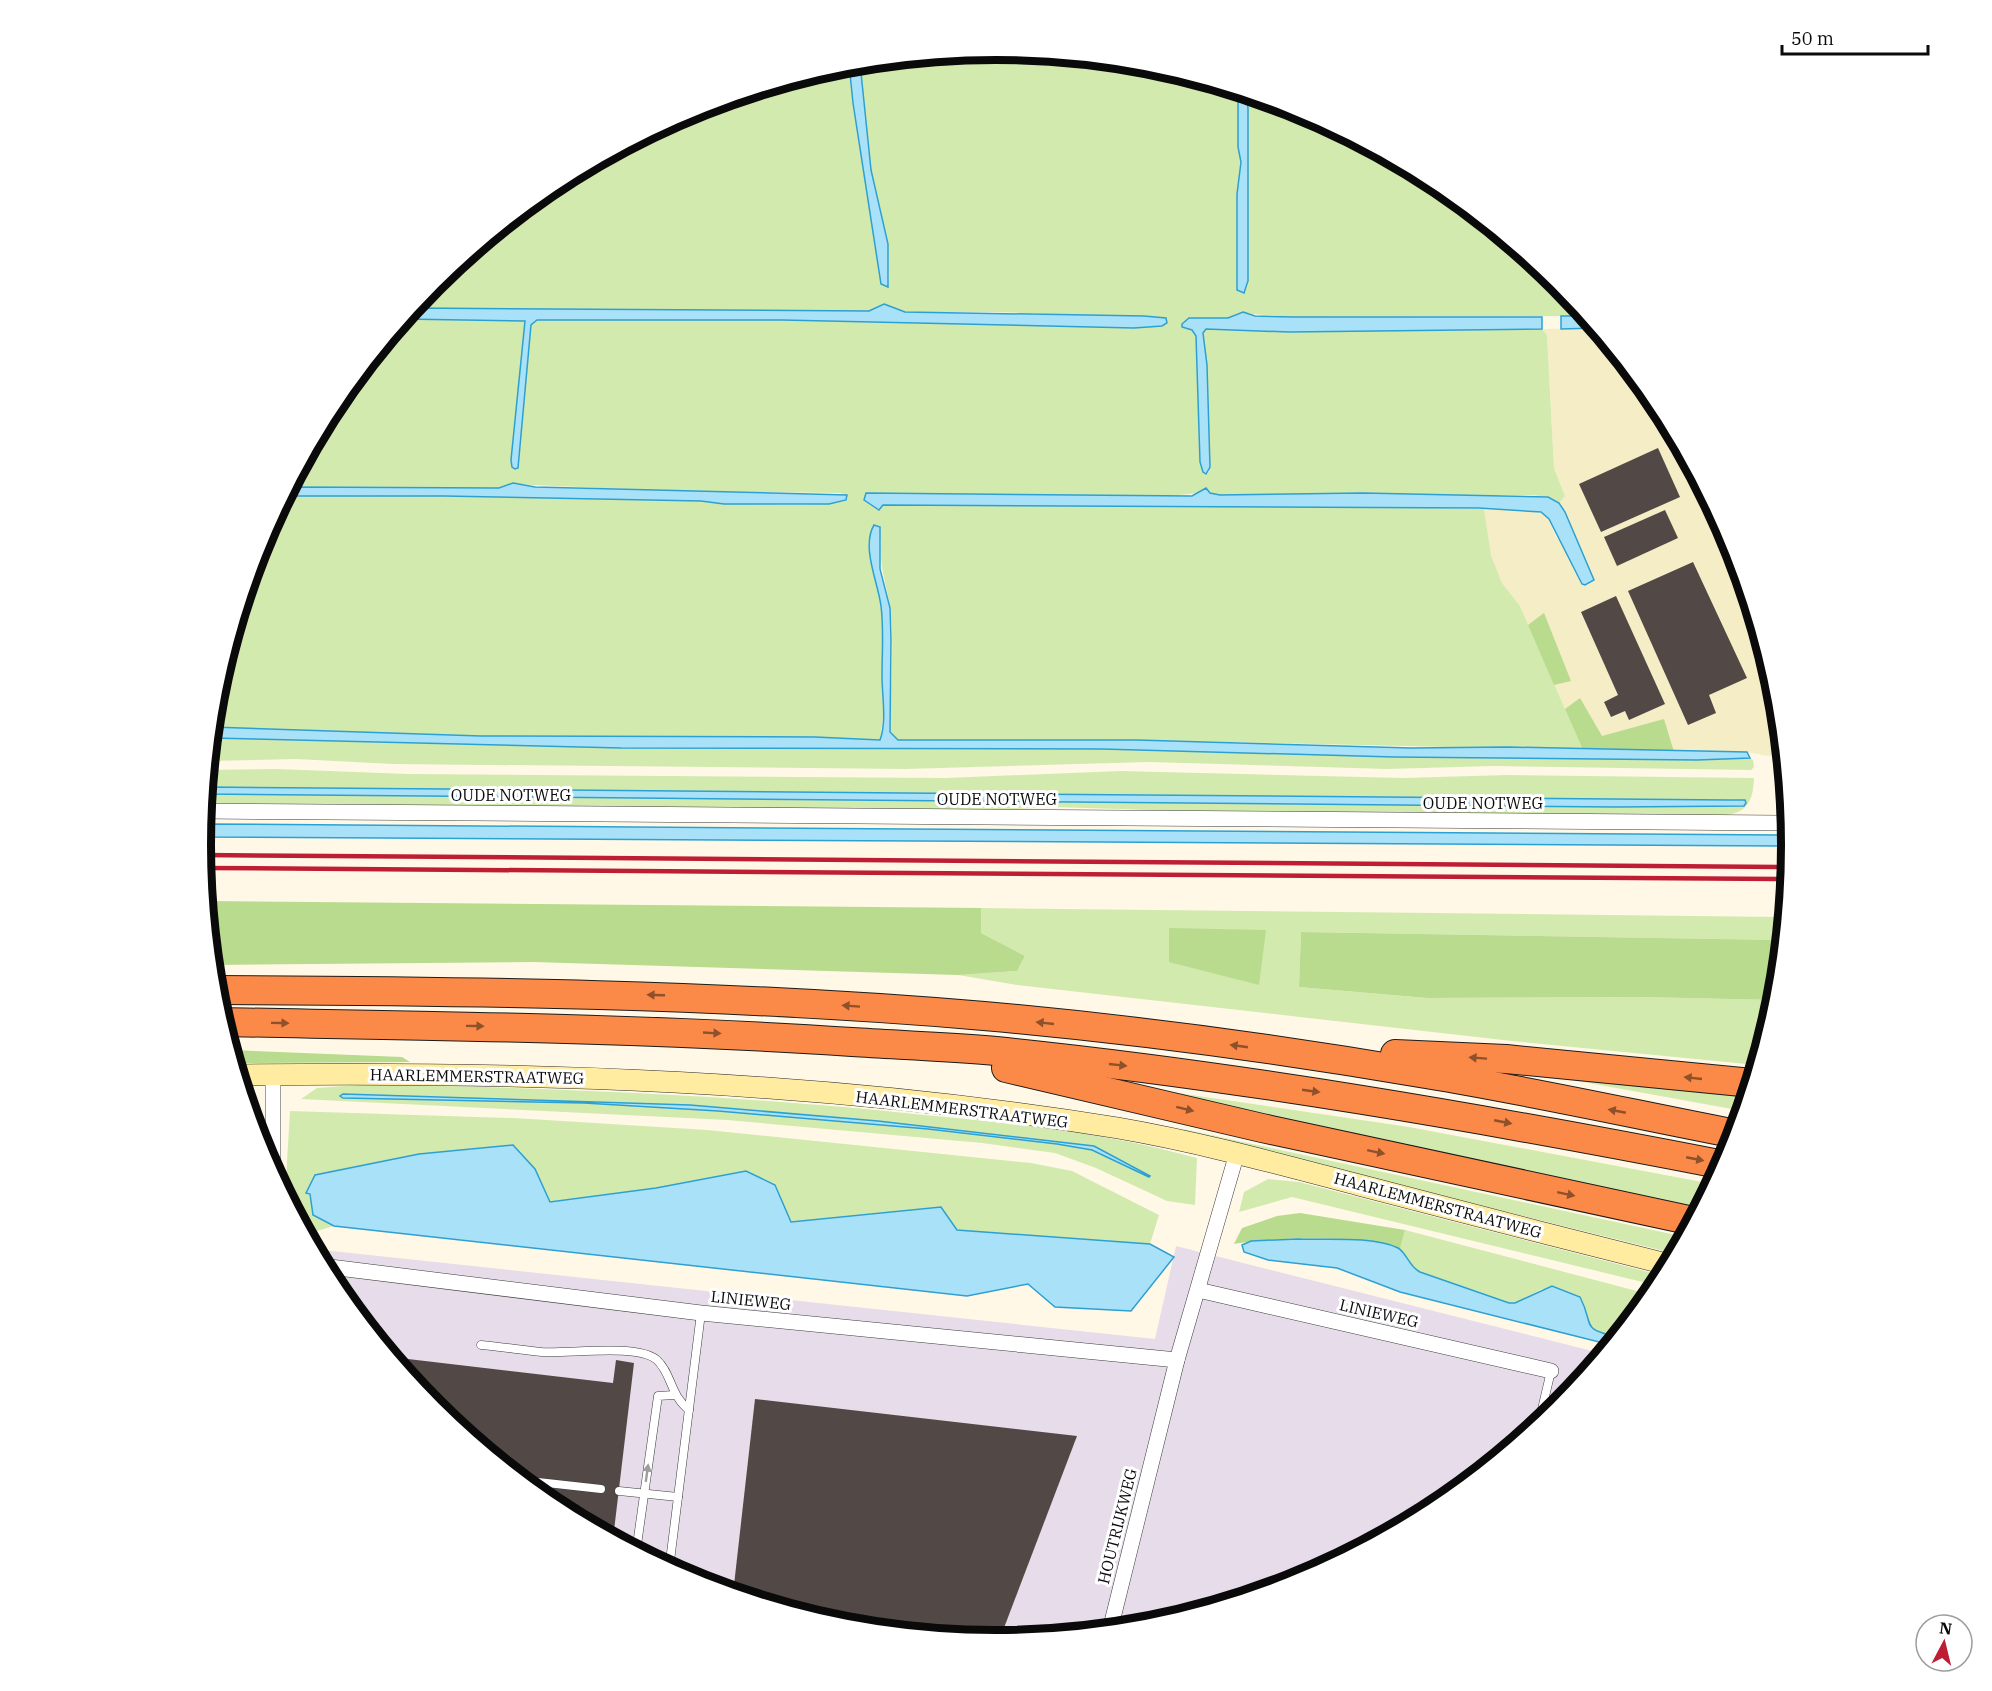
<svg xmlns="http://www.w3.org/2000/svg" width="1992" height="1691" font-family="'IBM Plex Serif',serif">
<style>
.industrial{fill:#e7dcea}
.farmland{fill:#f5edc6}
.green{fill:#d3eaaf}
.forest{fill:#b8db8e}
.water{fill:#a9e2f8;stroke:#2da0d2;stroke-width:1.5}
.building{fill:#524946}
.lines{fill:none;stroke-linecap:round;stroke-linejoin:round}
.service-casing{stroke:#3d3d3d;stroke-width:9}
.minor-casing{stroke:#3d3d3d;stroke-width:16}
.secondary-casing{stroke:#2c2c2c;stroke-width:22}
.motorway-casing{stroke:#1b1b1b;stroke-width:30}
.service{stroke:#fff;stroke-width:8}
.minor{stroke:#fff;stroke-width:15}
.secondary{stroke:#ffeca1;stroke-width:21}
.motorway{stroke:#fb8948;stroke-width:28}
.rail{stroke:#bd1e34;stroke-width:4.5}
.oneway{fill:#8f502c}
.oneway2{fill:#9d9d9d}
.labels{text-anchor:middle;dominant-baseline:central;stroke-width:6;stroke-linejoin:round;paint-order:stroke}
.street-label{font-size:16px;fill:#0a0a0a;stroke:#fff}
.rim{fill:none;stroke:#0a0a0a;stroke-width:8}
</style>
<rect width="100%" height="100%" fill="#fff8e6"/>
<path class="industrial" d="M1176,1246L1604,1354L1559,1409L1438,1508L1300,1581L1151,1626L996,1641L840,1626L691,1581L553,1507L433,1408L334,1287L313,1249L1155,1339Z"/>
<path class="farmland" d="M1596,328L1658,404L1732,541L1777,691L1783,753L1768,756L1747,752L1583,750L1520,606L1502,583L1491,555L1484,509L1521,510L1546,514L1556,537L1594,580L1559,503L1565,496L1554,468L1547,335L1542,329Z"/>
<g class="green">
<path d="M996,50L1152,65L1238,91V147L1241,162L1237,194V290L1247,287L1248,281L1247,94L1301,110L1439,184L1559,283L1586,316L1294,317L1238,313L1228,318H1189L1182,327L1191,330L1196,336L1200,462L1209,472L1207,365L1203,333L1206,329L1289,332L1542,329L1547,335L1554,468L1565,496L1559,503L1548,497L1532,495H1220L1208,492L1169,496L866,493L864,500L878,510L883,505L1326,506L1484,509L1491,555L1502,583L1520,606L1583,750L1137,740H898L890,732V726C890,687 895,646 890,608C886,581 879,568 881,538L871,554L881,603L883,635L882,678L885,701L880,740L815,737L481,736L212,727L215,690L261,541L284,496H444L701,501C728,503 826,509 847,500V495L840,493L669,491L510,484L499,488L289,487L334,403L403,319L525,321L512,459L518,467L530,334L531,325L537,320L717,319L1159,327L1166,318L994,312H905L884,304L869,311L412,308L433,282L554,183L692,110L849,64L853,103L881,284L889,280L888,244L871,170L860,63Z"/>
<path d="M211,738L621,748L1102,749L1394,757L1697,760L1750,758L1753,760L1754,767L1751,770L1494,766L1387,769L1149,762L905,769L393,764L296,759L208,761Z"/>
<path d="M277,769L408,774L946,778L1120,771L1403,778L1507,775L1754,778C1753,799 1749,812 1726,815L1180,811L1054,807L975,811L204,803L205,794H249L1616,807L1744,806L1745,800L206,787L207,770Z"/>
<path d="M981,908L1785,917L1783,940L1301,932L1299,987L1427,998L1640,997L1777,1000L1757,1065L1512,1041L1017,985L958,975L1017,971L1025,956L981,933Z"/>
<path d="M1511,1069L1749,1091L1743,1111Z"/>
<path d="M374,1084C555,1088 734,1095 914,1114C1009,1123 1105,1132 1197,1158L1195,1205L1167,1201L1096,1168L1055,1153L982,1143L727,1120L301,1099L317,1088Z"/>
<path d="M1171,1092L1409,1127L1713,1184L1700,1209L1170,1094Z"/>
<path d="M290,1111L514,1118L707,1130L1031,1163L1072,1171L1159,1215L1150,1244L957,1230L941,1207L790,1222L775,1185L746,1171L656,1188L550,1202L535,1169L513,1145L419,1154L315,1175L310,1189L306,1190L310,1194L313,1215L334,1226L306,1234L285,1196Z"/>
<path d="M1183,1129L1685,1237L1676,1254L1185,1132Z"/>
<path d="M1268,1179L1299,1182L1664,1276L1659,1286L1292,1197L1239,1212L1244,1192Z"/>
<path d="M1405,1230L1652,1295L1617,1337C1579,1328 1595,1326 1580,1297L1542,1289L1515,1303H1509L1420,1272L1410,1265L1400,1249Z"/>
</g>
<g class="forest">
<path d="M1544,613L1571,681L1554,685L1528,625Z"/>
<path d="M1580,698L1602,736L1664,719L1674,752L1583,750L1565,709Z"/>
<path d="M205,901L981,908V933L1025,956L1017,971L958,975L533,962L212,965Z"/>
<path d="M1169,928L1266,930L1259,985L1169,962Z"/>
<path d="M1301,932L1783,940L1777,1000L1640,997L1427,998L1299,987Z"/>
<path d="M230,1050L402,1057L410,1062L234,1063Z"/>
<path d="M1300,1213L1405,1230L1400,1249C1362,1235 1274,1237 1234,1244L1242,1228L1277,1216Z"/>
</g>
<g class="water">
<path d="M860,63L871,170L888,244V287L881,284L853,103L849,64Z"/>
<path d="M1238,91L1247,94L1248,109V281L1244,293L1237,290V194L1241,162L1238,147Z"/>
<path d="M884,304L905,312L1144,316L1166,318L1167,323L1162,326L1134,328L782,320H537L531,325L518,468L515,469L512,467L511,460L525,321L403,319L412,308L869,311Z"/>
<path d="M1243,312L1255,316L1294,317H1542V329L1289,332L1206,329L1203,333L1207,365L1210,467L1206,474L1203,472L1200,462L1196,336L1192,330L1182,327V324L1189,318H1228Z"/>
<path d="M1561,316H1586L1596,328L1561,329Z"/>
<path d="M513,483L535,487L847,495L846,500L829,504H724L701,501L444,496H284L289,487L499,488Z"/>
<path d="M1206,488L1210,493L1220,495L1363,493L1548,497L1559,503L1565,512L1594,580L1585,585L1582,584L1549,519L1541,512L1479,508L883,505L879,510L864,500L866,493L1192,496Z"/>
<path d="M874,525L880,527V569L890,608L891,639L890,732L898,740H1137L1411,748L1508,747L1747,752L1750,758L1697,760L1394,757L1102,749L621,748L211,738L212,727L481,736L815,737L880,740C887,721 882,696 882,676C882,652 884,630 881,606C878,582 861,547 874,525Z"/>
<path d="M206,787L1730,800H1745L1746,803L1744,806L1616,807L205,794Z"/>
<path d="M202,824L1791,835L1792,846L201,837Z"/>
<path d="M343,1094L690,1105L878,1121L1094,1146L1150,1176L1149,1177L1092,1150L1057,1144L928,1129L718,1111L584,1103L343,1098L340,1096Z"/>
<path d="M513,1145L535,1169L550,1202L656,1188L746,1171L775,1185L791,1222L941,1207L957,1230L1150,1244L1174,1257L1131,1311L1055,1307L1028,1284L967,1296L334,1226L313,1215L310,1194L306,1193L315,1175L419,1154Z"/>
<path d="M1298,1239C1325,1240 1374,1236 1398,1248C1407,1253 1409,1267 1420,1272L1509,1303H1515L1552,1286L1580,1297C1595,1326 1579,1328 1617,1337L1611,1345L1400,1292L1337,1268L1268,1260L1244,1252L1242,1245L1251,1241Z"/>
</g>
<g class="building">
<path d="M1658,448L1680,497L1601,532L1579,484Z"/>
<path d="M1665,510L1678,538L1617,566L1604,537Z"/>
<path d="M1693,562L1747,678L1709,695L1716,713L1688,725L1628,591Z"/>
<path d="M1616,596L1665,704L1629,720L1625,711L1611,717L1604,702L1618,695L1581,612Z"/>
<path d="M391,1357L613,1383L616,1360L634,1363L613,1539L553,1507L433,1408Z"/>
<path d="M755,1399L1077,1436L999,1641L840,1626L733,1594Z"/>
</g>
<g class="lines">
<g class="service-casing">
<g id="service">
<path d="M481,1345C502,1347 522,1350 542,1352C569,1354 638,1343 657,1360C672,1374 670,1395 689,1410"/>
<path d="M1538,1426L1551,1371"/>
<path d="M520,1480L601,1489"/>
<path d="M619,1491L678,1497"/>
<path d="M636,1552L658,1396L674,1395"/>
<path d="M669,1569L701,1313"/>
</g>
</g>
<g class="minor-casing">
<g id="minor">
<path d="M203,811L1790,823"/>
<path d="M273,1074V1173"/>
<path d="M322,1266L701,1313L1177,1360"/>
<path d="M1198,1290L1551,1371"/>
<path d="M1110,1630L1177,1360L1237,1153"/>
</g>
</g>
<g class="secondary-casing">
<path id="secondary" d="M238,1075C531,1071 828,1081 1118,1128C1199,1142 1279,1164 1359,1185C1463,1212 1566,1239 1670,1265"/>
</g>
<g class="motorway-casing">
<g id="motorway">
<path d="M214,990C471,991 727,994 984,1016C1132,1029 1280,1049 1426,1074C1530,1091 1633,1114 1736,1134"/>
<path d="M222,1022C432,1026 642,1028 852,1042C900,1045 948,1047 996,1051C1241,1076 1482,1118 1724,1165"/>
<path d="M1395,1054L1506,1059L1752,1083"/>
<path d="M1006,1068L1262,1128L1693,1221"/>
</g>
</g>
<use href="#service" class="service"/>
<use href="#minor" class="minor"/>
<use href="#secondary" class="secondary"/>
<use href="#motorway" class="motorway"/>
<g class="rail">
<path d="M201,855L1790,867"/>
<path d="M202,868L1789,879"/>
</g>
</g>
<defs><path id="oneway-solid" d="M-6-.8H1V-3.2L6.5 0L1 3.2V.8H-6Z" transform="scale(1.5)"/></defs>
<g class="oneway">
<use href="#oneway-solid" transform="translate(656 995) rotate(-178)"/>
<use href="#oneway-solid" transform="translate(851 1006) rotate(-176)"/>
<use href="#oneway-solid" transform="translate(280 1023) rotate(1)"/>
<use href="#oneway-solid" transform="translate(1045 1023) rotate(-174)"/>
<use href="#oneway-solid" transform="translate(475 1026) rotate(1)"/>
<use href="#oneway-solid" transform="translate(712 1033) rotate(3)"/>
<use href="#oneway-solid" transform="translate(1239 1046) rotate(-172)"/>
<use href="#oneway-solid" transform="translate(1478 1058) rotate(-176)"/>
<use href="#oneway-solid" transform="translate(1118 1065) rotate(6)"/>
<use href="#oneway-solid" transform="translate(1693 1078) rotate(-174)"/>
<use href="#oneway-solid" transform="translate(1311 1091) rotate(8)"/>
<use href="#oneway-solid" transform="translate(1185 1109) rotate(14)"/>
<use href="#oneway-solid" transform="translate(1617 1111) rotate(-169)"/>
<use href="#oneway-solid" transform="translate(1503 1122) rotate(11)"/>
<use href="#oneway-solid" transform="translate(1376 1152) rotate(12)"/>
<use href="#oneway-solid" transform="translate(1695 1159) rotate(11)"/>
<use href="#oneway-solid" transform="translate(1566 1194) rotate(12)"/>
</g>
<use class="oneway2" href="#oneway-solid" transform="translate(647 1473) rotate(-82)"/>
<g class="labels">
<g class="street-label">
<text x="511" y="795">OUDE NOTWEG</text>
<text x="997" y="799">OUDE NOTWEG</text>
<text x="1483" y="803">OUDE NOTWEG</text>
<text transform="translate(477 1076) rotate(1)">HAARLEMMERSTRAATWEG</text>
<text transform="translate(962 1109) rotate(7)">HAARLEMMERSTRAATWEG</text>
<text transform="translate(1438 1205) rotate(15)">HAARLEMMERSTRAATWEG</text>
<text transform="translate(751 1300) rotate(6)">LINIEWEG</text>
<text transform="translate(1379 1313) rotate(13)">LINIEWEG</text>
<text transform="translate(1117 1526) rotate(-76)">HOUTRIJKWEG</text>
</g>
</g>
<path d="M0 0H1992V1691H0ZM211 845a785 785 0 1 1 1570 0a785 785 0 1 1-1570 0Z" fill="#fff" fill-rule="evenodd"/>
<path class="rim" d="M211 845a785 785 0 1 1 1570 0a785 785 0 1 1-1570 0Z"/>
<g transform="translate(1944 1643) rotate(7)"><circle r="28" fill="#ffffff" stroke="#9d9d9d" stroke-width="1.5"/>
<path d="M0-4.5L10 22L0 15L-10 22Z" fill="#bd1e34"/>
<text y="-9" font-size="16" font-weight="bold" text-anchor="middle" fill="#0a0a0a">N</text>
</g>
<path d="M1782 45v9h146v-9" fill="none" stroke="#0a0a0a" stroke-width="3"/>
<text x="1791" y="45" font-size="18" fill="#0a0a0a" stroke="#ffffff" stroke-width="4.5" paint-order="stroke">50 m</text>
</svg>
